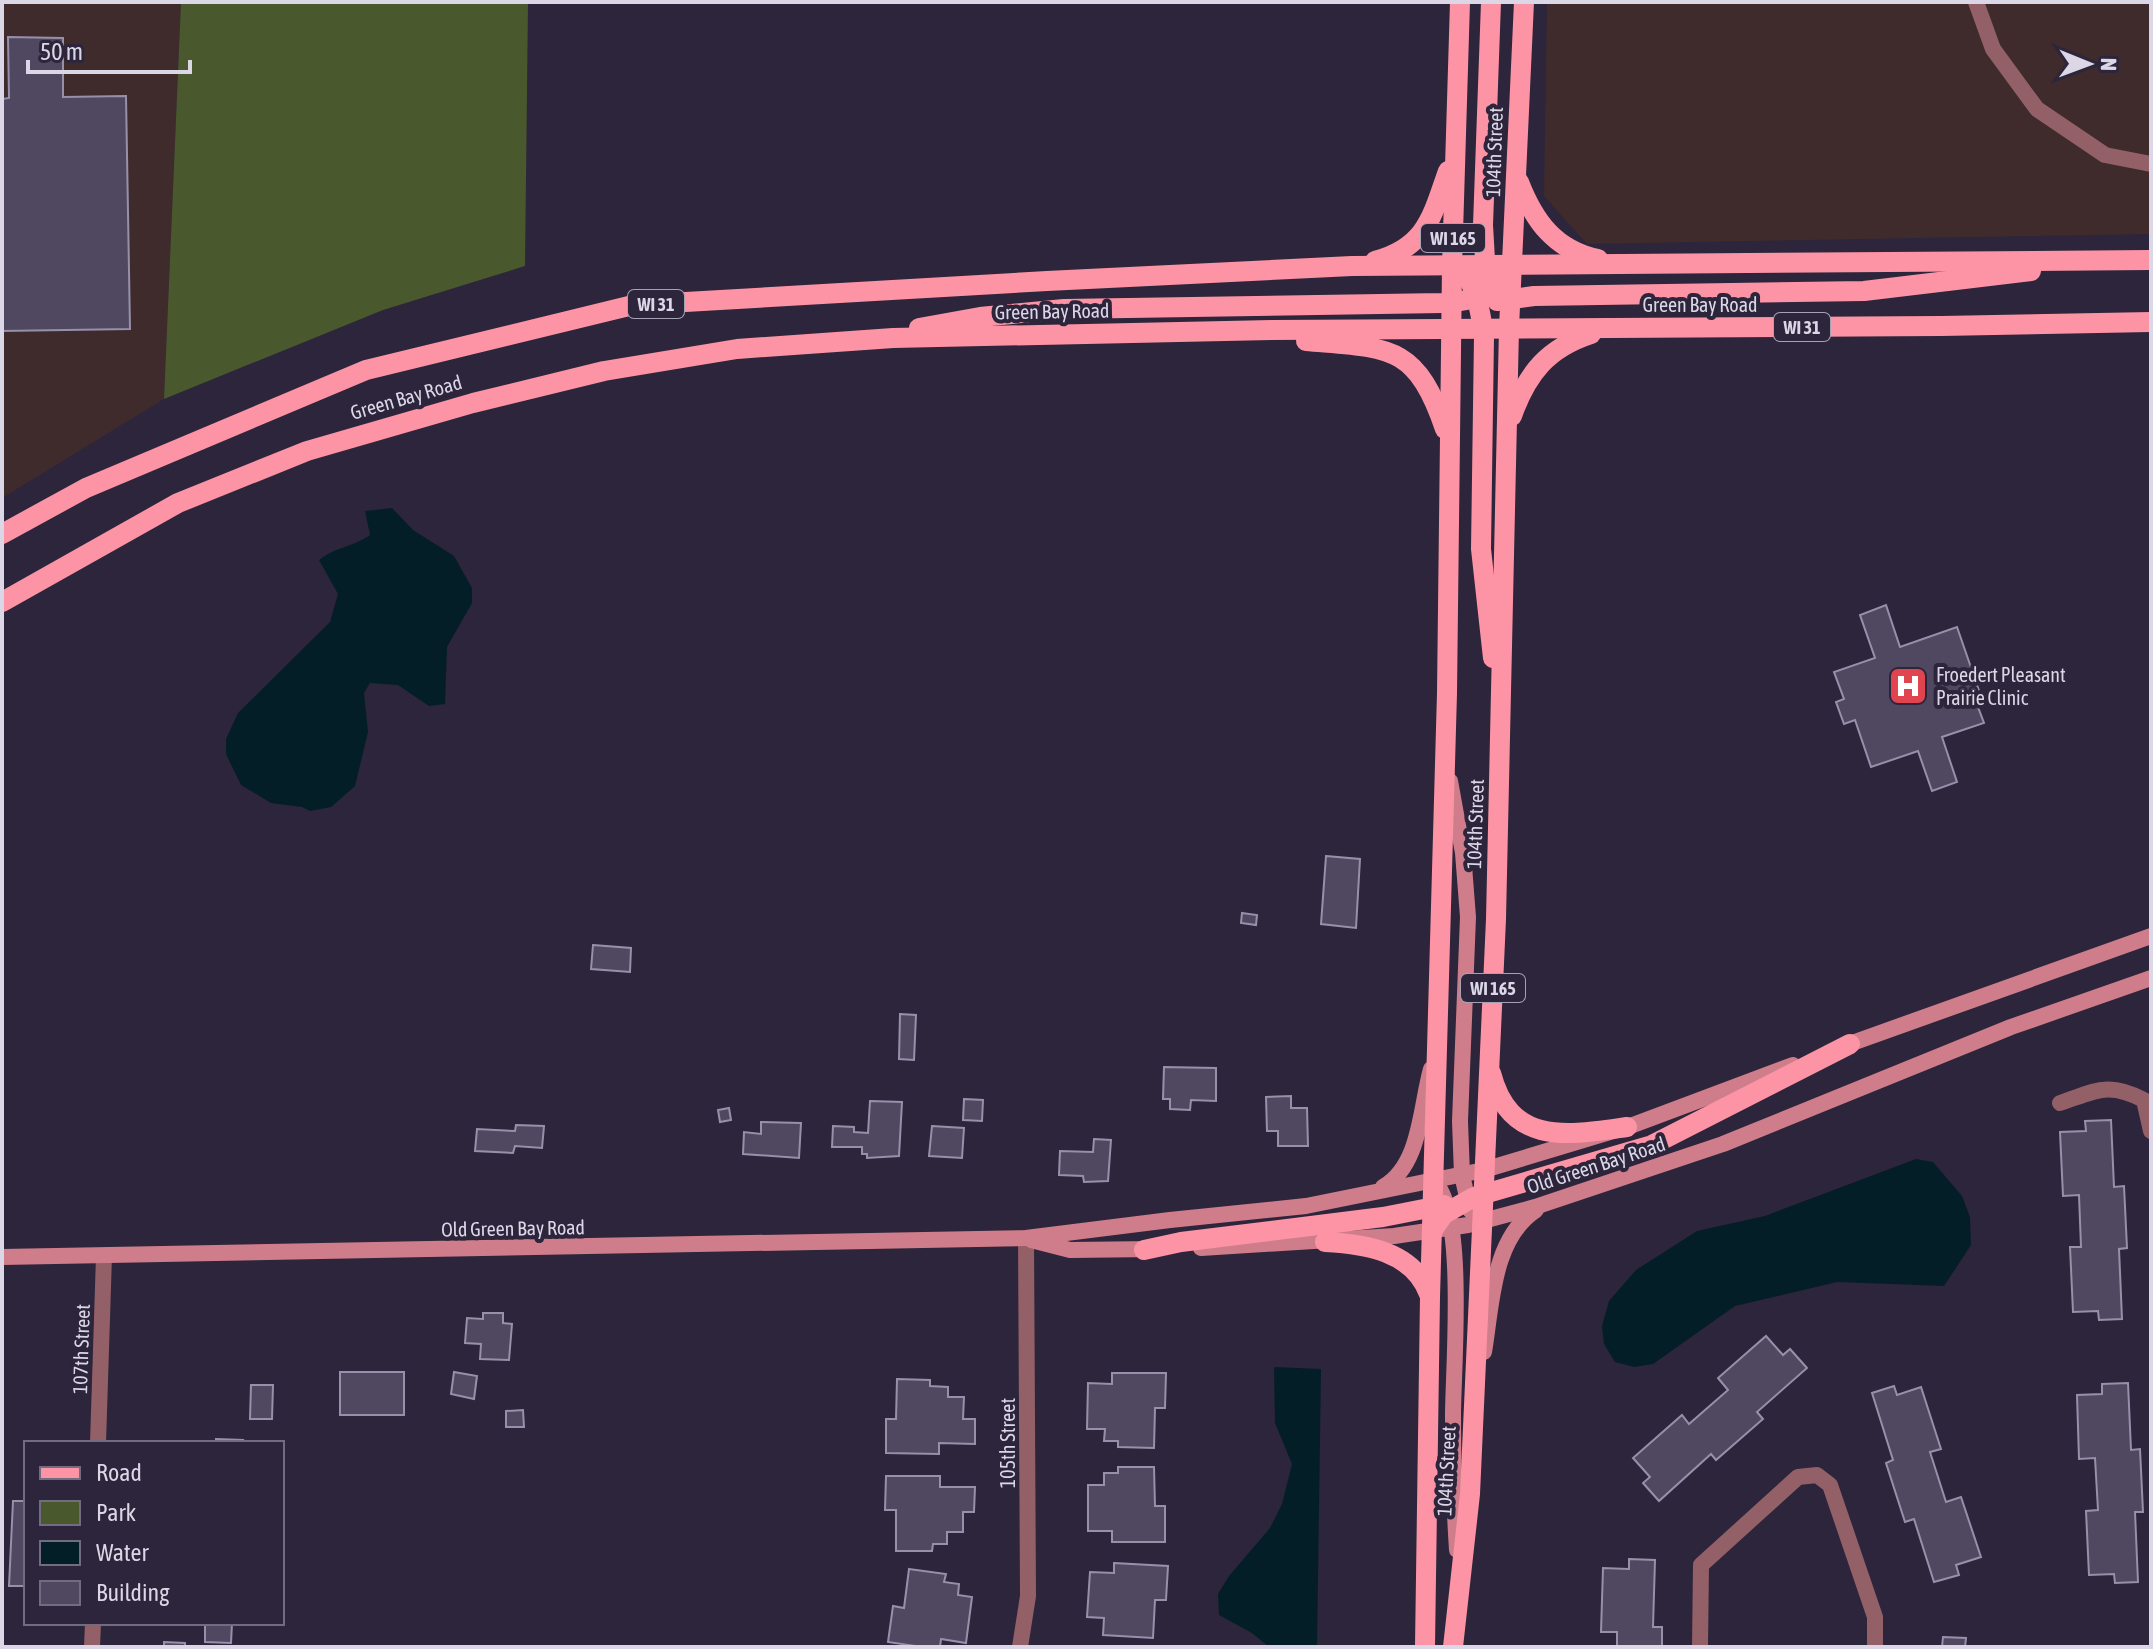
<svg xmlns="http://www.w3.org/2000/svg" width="2153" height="1649" font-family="'Asap Condensed',sans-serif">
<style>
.industrial{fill:#3f2b2c}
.green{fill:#4a582e}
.water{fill:#041e27}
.building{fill:#504861;stroke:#9790ab;stroke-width:2}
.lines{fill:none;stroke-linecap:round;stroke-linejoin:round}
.street{stroke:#936068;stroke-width:16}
.secondary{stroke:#cf7d8a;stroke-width:16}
.primary{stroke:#fd94a5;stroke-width:20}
.labels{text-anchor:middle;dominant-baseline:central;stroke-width:8;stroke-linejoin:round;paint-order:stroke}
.shield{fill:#2c253b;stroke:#a6a2b3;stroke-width:2}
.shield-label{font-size:18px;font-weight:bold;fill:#dbd7e7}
.street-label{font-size:20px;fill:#dbd7e7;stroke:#2c253b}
.poi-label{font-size:20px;fill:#dbd7e7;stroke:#2c253b;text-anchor:start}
</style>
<rect width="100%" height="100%" fill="#2c253b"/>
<g class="industrial">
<path d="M2,2H181L164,399L2,498Z"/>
<path d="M1547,2H2151V234L1587,244L1544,196Z"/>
</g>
<path class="green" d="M181,2H528L525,266L383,310L164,399Z"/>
<g class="water">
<path d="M392,508L413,530L454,556L472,588V603L447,647L445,704L429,706L398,685L370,683L364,693L368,732L355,786L331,807L310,811L302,807L271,803L241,785L226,754V739L238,713L330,622L338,594L319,560C335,547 353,547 370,535L365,511Z"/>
<path d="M1916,1159L1933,1162L1962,1196L1970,1217L1971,1245L1944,1286L1837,1282L1735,1306L1653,1364L1634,1367L1615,1362L1604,1344L1602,1326L1609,1301L1636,1270L1697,1231L1765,1216Z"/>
<path d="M1274,1367L1321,1369L1317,1647H1269L1252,1633L1219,1615L1218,1594L1229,1576L1270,1528L1282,1504L1292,1464L1275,1423Z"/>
</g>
<g class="building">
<path d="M8,37L63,38V97L126,96L130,329L2,331V99L9,98Z"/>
<path d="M1886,605L1900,647L1957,627L1984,705L1978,707L1984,723L1942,737L1957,782L1932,791L1918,751L1871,767L1855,720L1844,724L1836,702L1844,699L1834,672L1875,658L1860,615Z"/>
<path d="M1326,856L1360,859L1356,928L1321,924Z"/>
<path d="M1242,913L1257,915L1256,925L1241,923Z"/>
<path d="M593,945L631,948L630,972L591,969Z"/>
<path d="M900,1014L916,1015L914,1060L899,1059Z"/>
<path d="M1164,1067L1216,1068V1101L1191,1100L1190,1110L1170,1109V1099H1163Z"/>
<path d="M1291,1096V1108H1307L1308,1146H1278V1131H1267L1266,1097Z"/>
<path d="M964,1099L983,1100L982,1121L963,1120Z"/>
<path d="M870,1101L902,1102L899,1156L867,1158V1154H862V1147H832L833,1126L854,1127V1132L868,1133Z"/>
<path d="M729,1108L731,1120L720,1122L718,1110Z"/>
<path d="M2111,1120L2114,1187L2124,1186L2127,1248L2119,1249L2122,1319L2099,1320L2098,1311L2073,1312L2070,1247H2081L2079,1195L2063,1196L2060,1132L2086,1131L2085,1121Z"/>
<path d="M761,1122L801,1123L799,1158L743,1154L744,1132L761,1134Z"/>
<path d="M516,1125L544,1126L542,1148L515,1146L513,1153L475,1151L477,1129L515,1131Z"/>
<path d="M932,1126L964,1128L962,1158L929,1156Z"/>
<path d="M1094,1139L1111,1140L1108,1181L1084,1182L1083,1176L1059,1175L1060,1151L1093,1152Z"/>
<path d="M483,1313H503V1323L512,1324L509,1360L480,1359L481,1344L465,1343L467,1318L483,1319Z"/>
<path d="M1766,1336L1783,1355L1790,1349L1807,1368L1757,1412L1763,1419L1716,1460L1711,1454L1659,1501L1643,1483L1650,1477L1633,1458L1682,1415L1689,1424L1728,1390L1718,1378Z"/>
<rect x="340" y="1372" width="64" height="43"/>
<path d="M454,1372L477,1376L474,1399L451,1394Z"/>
<path d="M1112,1373H1166L1165,1408H1155L1154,1448L1118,1447V1441H1104L1105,1429H1087L1088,1383L1112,1384Z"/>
<path d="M897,1379L930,1380V1386L948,1387V1397H964L963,1419H975V1444L939,1443V1454L886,1453V1419H896Z"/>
<path d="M2128,1383L2131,1450L2140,1449L2143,1512H2135L2138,1582L2115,1583L2114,1574L2089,1575L2086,1511L2098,1510L2095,1458L2079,1459L2077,1395L2102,1394V1384Z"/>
<path d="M251,1385H273L272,1419H250Z"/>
<path d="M1894,1386L1897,1395L1921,1387L1941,1449L1930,1452L1946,1502L1961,1497L1981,1557L1956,1565L1959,1575L1934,1582L1914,1519L1905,1522L1886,1463L1893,1460L1872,1393Z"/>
<path d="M523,1410L524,1427H506V1411Z"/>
<path d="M216,1439L243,1440L242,1443H216Z"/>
<path d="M1118,1467H1154L1155,1506H1165V1542H1112V1531H1088V1485H1104V1473H1118Z"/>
<path d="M886,1476H940V1487H975L974,1512H963V1532H947V1544H933L932,1551H896V1510H885Z"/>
<path d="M13,1501H26V1586H9Z"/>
<path d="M1629,1559L1655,1560L1653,1627H1662V1647H1617V1632H1601L1603,1568L1629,1569Z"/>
<path d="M1114,1563L1168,1566L1166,1600H1155L1153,1638L1103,1635L1104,1618L1087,1617L1090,1572L1114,1573Z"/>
<path d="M909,1569L946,1574L944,1582L959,1584L958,1595L972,1597L966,1643L941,1639L940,1647H922L888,1642L893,1606L904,1608Z"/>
<path d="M205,1623H232L231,1643L205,1642Z"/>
<path d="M1943,1637L1966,1638L1965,1647H1942Z"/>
<path d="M164,1642L185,1643V1647H164Z"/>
</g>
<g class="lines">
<g class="street">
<path d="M1976,2L1993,49L2037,109L2105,155L2151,164"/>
<path d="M2060,1103C2096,1091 2108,1081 2144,1100L2151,1131"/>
<path d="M98,1443L104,1256"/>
<path d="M92,1647L93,1623"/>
<path d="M1020,1647L1028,1596L1026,1238"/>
<path d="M1700,1647L1701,1565L1798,1477L1817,1475L1830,1485L1875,1617V1647"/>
</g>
<g class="secondary">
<path d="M1450,781L1463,853L1468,917L1460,1121L1462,1175L1470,1210L1482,1222"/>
<path d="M1841,1047L2151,936"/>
<path d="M1433,1181C1467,1206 1453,1370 1453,1415C1453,1460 1454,1505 1457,1550"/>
<path d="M1383,1187C1421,1165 1420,1108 1431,1069"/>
<path d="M1031,1240L1070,1250L1154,1249"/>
<path d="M1201,1248L1394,1236L1468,1225L1535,1207L1723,1144L2011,1027L2151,978"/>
<path d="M2,1257L1026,1238L1170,1220L1306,1206L1484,1170L1633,1125L1793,1065"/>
<path d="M1484,1352C1492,1305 1492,1239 1536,1210"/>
</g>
<g class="primary">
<path d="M1519,182C1534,221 1555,250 1598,259"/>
<path d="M1375,261C1427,247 1432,216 1448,171"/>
<path d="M1452,266C1477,275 1480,312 1484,336L1481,549L1493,658"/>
<path d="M1486,277L1483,225L1491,2"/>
<path d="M1497,301L1534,296L1864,291L2031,271"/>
<path d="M919,328L980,317L1064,309L1443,303C1473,300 1499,298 1511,269"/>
<path d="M1306,341C1388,348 1416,343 1445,429"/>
<path d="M1512,416C1527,373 1548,348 1591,334"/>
<path d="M2,534L86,488L366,370L633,305L1047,281L1352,266L2151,260"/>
<path d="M2,602L178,503L307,451L473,403L604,371L737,349L893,338L1272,330L1941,326L2151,322"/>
<path d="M1491,1073C1510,1147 1569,1135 1627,1127"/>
<path d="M1432,1231L1444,1214L1474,1197L1652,1145L1850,1044"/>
<path d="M1325,1242C1365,1244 1413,1251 1429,1294"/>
<path d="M1144,1250L1181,1242L1383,1217L1444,1205"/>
<path d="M1425,1647L1430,1297L1447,693L1452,266L1460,2"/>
<path d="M1453,1647L1470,1494L1496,919L1509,328L1524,2"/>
</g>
</g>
<defs>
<g id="hospital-square" transform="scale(2)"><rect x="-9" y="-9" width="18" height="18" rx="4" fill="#e0444e" stroke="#2c253b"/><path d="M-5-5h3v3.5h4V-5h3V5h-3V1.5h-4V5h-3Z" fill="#fff"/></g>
</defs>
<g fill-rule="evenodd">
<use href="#hospital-square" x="1908" y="686"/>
</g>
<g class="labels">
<g class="shield">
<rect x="1421" y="224" width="64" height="28" rx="6"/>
<rect x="628" y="290" width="56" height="28" rx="6"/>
<rect x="1774" y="313" width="56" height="28" rx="6"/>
<rect x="1461" y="974" width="64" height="28" rx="6"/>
</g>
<g class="shield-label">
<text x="1453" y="238">WI 165</text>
<text x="656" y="304">WI 31</text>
<text x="1802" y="327">WI 31</text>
<text x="1493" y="988">WI 165</text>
</g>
<g class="street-label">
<text transform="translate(1494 152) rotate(-88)">104th Street</text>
<text x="1700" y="304">Green Bay Road</text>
<text transform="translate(1052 311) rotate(-1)">Green Bay Road</text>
<text transform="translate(406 397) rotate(-16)">Green Bay Road</text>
<text transform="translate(1475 824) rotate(-88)">104th Street</text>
<text transform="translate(1596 1165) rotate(-18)">Old Green Bay Road</text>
<text transform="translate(513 1228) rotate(-1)">Old Green Bay Road</text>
<text transform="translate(81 1349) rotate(-88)">107th Street</text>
<text transform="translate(1007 1443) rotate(-90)">105th Street</text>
<text transform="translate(1446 1471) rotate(-87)">104th Street</text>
</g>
<g class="poi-label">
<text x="1936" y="674">Froedert Pleasant<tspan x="1936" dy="23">Prairie Clinic</tspan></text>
</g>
</g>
<rect width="2153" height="1649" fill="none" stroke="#dbd7e7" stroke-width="8"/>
<rect x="24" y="1441" width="260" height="184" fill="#2c253b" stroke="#726c80" stroke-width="2"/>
<rect x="40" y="1467" width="40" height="12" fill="#fd94a5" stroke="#726c80" stroke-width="2"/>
<text x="96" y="1481" font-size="24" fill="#dbd7e7">Road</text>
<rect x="40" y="1501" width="40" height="24" fill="#4a582e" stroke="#726c80" stroke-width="2"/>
<text x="96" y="1521" font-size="24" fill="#dbd7e7">Park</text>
<rect x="40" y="1541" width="40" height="24" fill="#041e27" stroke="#726c80" stroke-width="2"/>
<text x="96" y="1561" font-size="24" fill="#dbd7e7">Water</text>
<rect x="40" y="1581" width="40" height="24" fill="#504861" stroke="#726c80" stroke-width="2"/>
<text x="96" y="1601" font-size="24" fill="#dbd7e7">Building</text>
<g transform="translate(2089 64) rotate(91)" stroke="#2c253b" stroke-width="6" paint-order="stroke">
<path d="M0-6L14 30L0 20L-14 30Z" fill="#dbd7e7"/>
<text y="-12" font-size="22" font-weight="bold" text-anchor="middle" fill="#dbd7e7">N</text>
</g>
<path d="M28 60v12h162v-12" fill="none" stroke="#dbd7e7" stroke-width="4"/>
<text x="40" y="60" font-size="24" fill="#dbd7e7" stroke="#2c253b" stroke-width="6" paint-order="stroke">50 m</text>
</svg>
